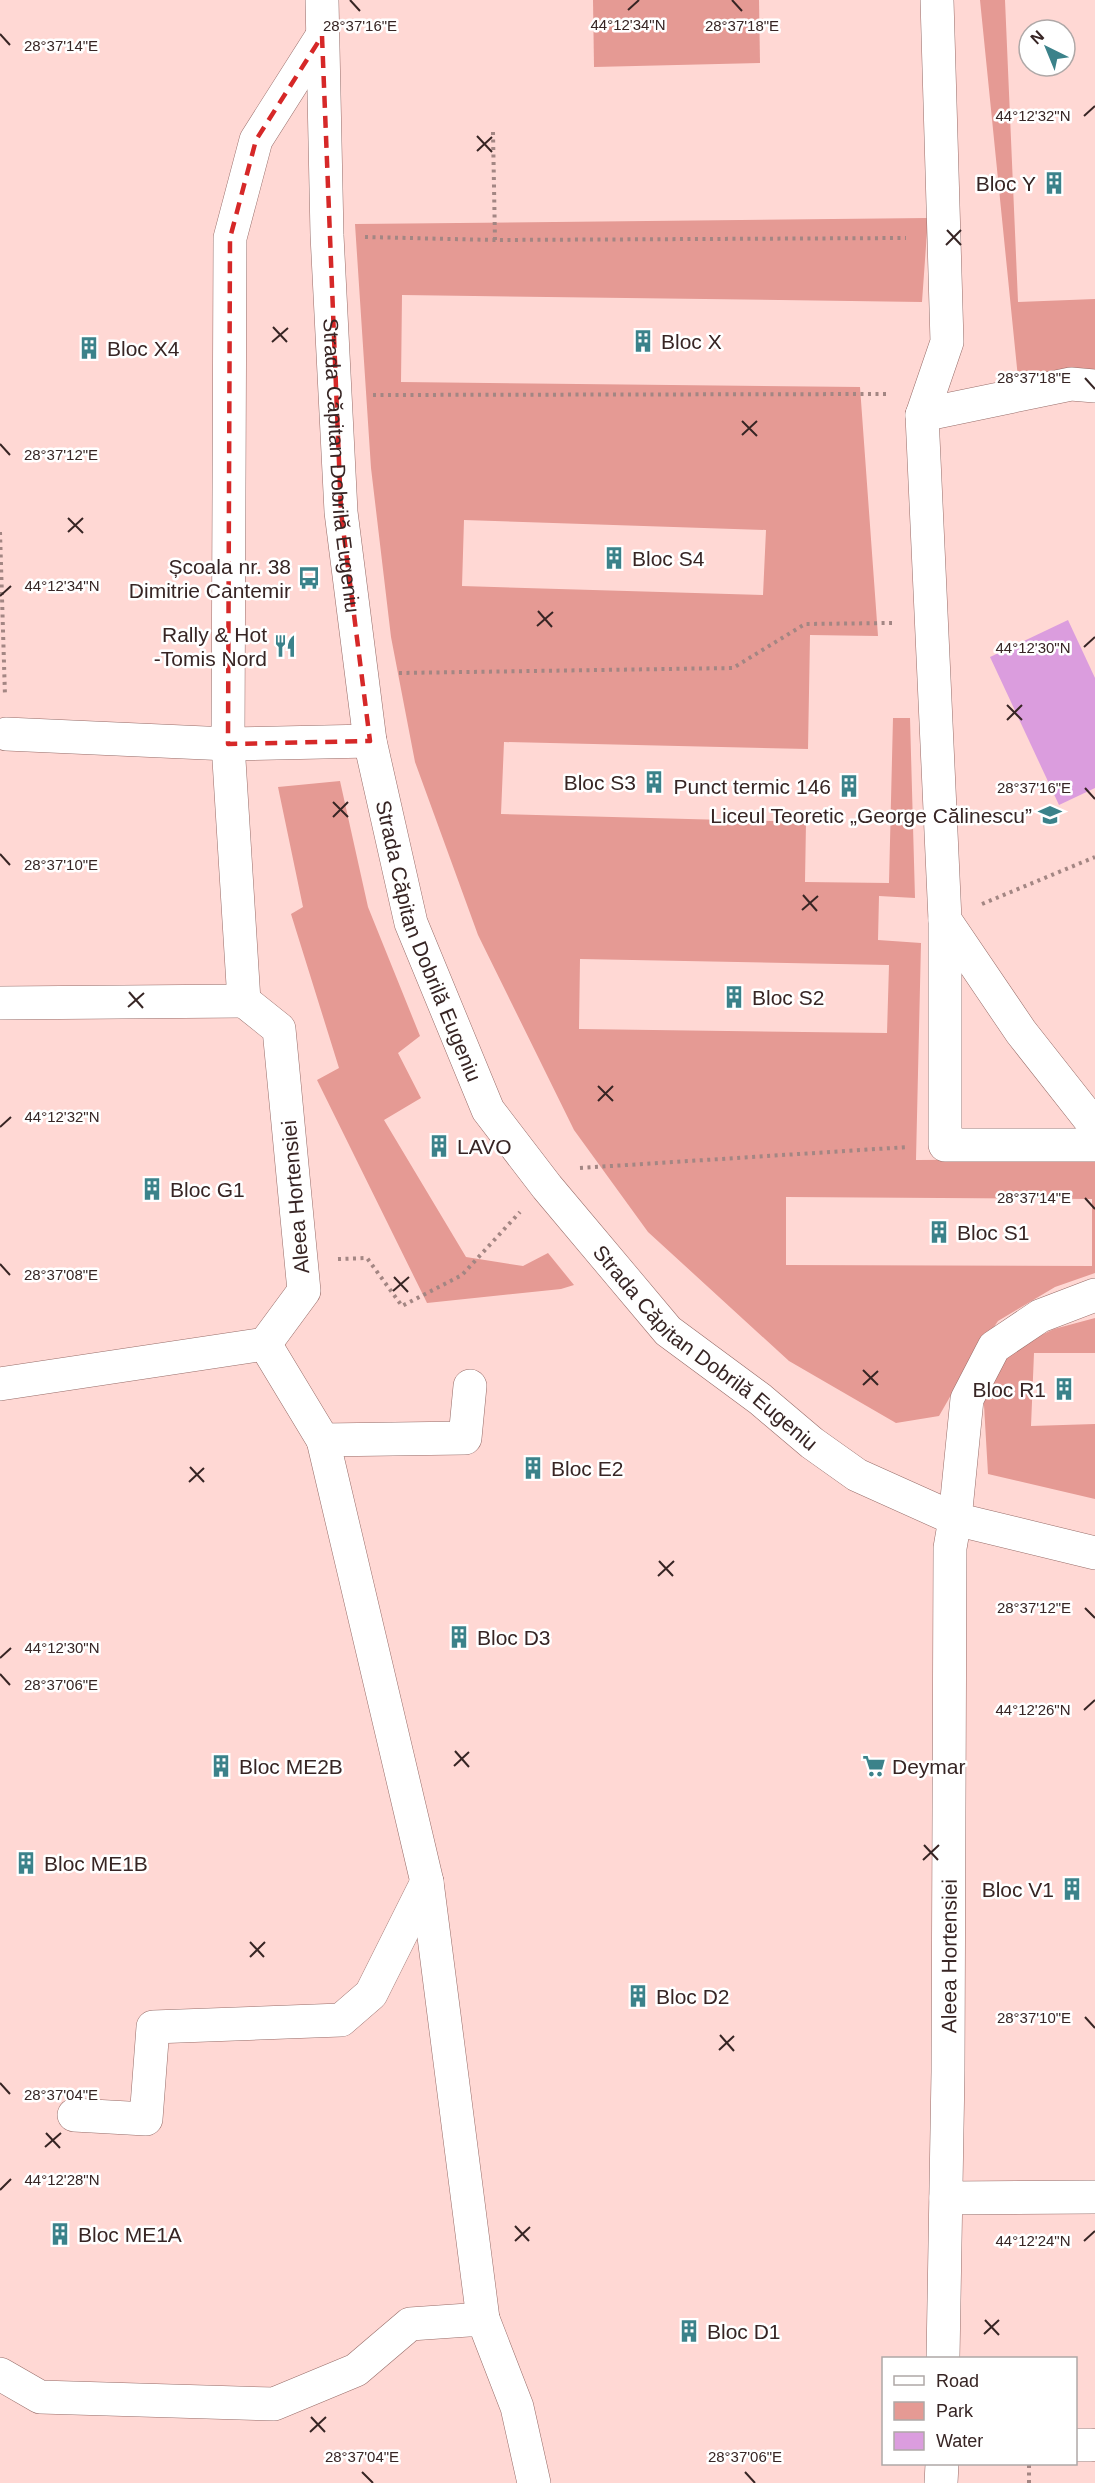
<svg xmlns="http://www.w3.org/2000/svg" width="1095" height="2483" font-family="Helvetica,sans-serif">
<style>
.green{fill:#e59a94;fill-rule:evenodd}
.water{fill:#db9dde}
.lines{fill:none;stroke-linecap:round;stroke-linejoin:round}
.minor-casing{stroke:#976c68;stroke-width:34}
.path{stroke:#a38683;stroke-width:4;stroke-dasharray:3 4.5;stroke-linecap:butt}
.minor{stroke:#fff;stroke-width:33}
.marked{fill:none;stroke:#d62828;stroke-width:4.5;stroke-dasharray:12 8;stroke-linejoin:round}
.ticks{fill:none;stroke:#372524;stroke-width:2}
.labels{text-anchor:middle;dominant-baseline:central;stroke-width:5;stroke-linejoin:round;paint-order:stroke}
.poi-label{font-size:21px;fill:#372524;stroke:#fff;text-anchor:start}
.street-label{font-size:21px;fill:#372524;stroke:#fff}
.ticks-label{font-size:15px;text-anchor:middle;fill:#372524;stroke:#fff;stroke-width:5;stroke-linejoin:round;paint-order:stroke}
</style>
<rect width="100%" height="100%" fill="#ffd8d4"/>
<g class="green">
<path d="M593,0H759L760,63L594,67Z"/>
<path d="M980,0H1005L1018,302L1095,299V374L1018,378Z"/>
<path d="M928,218L922,302L402,295L401,382L860,387L878,636L810,635L808,749L504,742L501,814L806,822L805,882L889,883L893,718H910L915,898L879,896L878,940L921,943L916,1160L1092,1159L1095,1162V1273L1055,1287L998,1321L970,1362L939,1416L896,1423L789,1361L648,1232L574,1130L478,935L415,762L391,637L371,468L355,224ZM464,520L766,530L763,595L462,586ZM580,959L889,965L887,1033L579,1029ZM786,1197L1092,1199V1266L786,1265Z"/>
<path d="M340,781L368,907L420,1036L398,1053L421,1098L384,1120L466,1257L523,1266L548,1253L574,1285L561,1289L427,1303L317,1080L339,1068L291,914L303,907L278,787Z"/>
<path d="M1095,1318V1353H1034L1031,1426L1095,1424V1499L988,1474L983,1388L1001,1354L1054,1329Z"/>
</g>
<path class="water" d="M1068,620L1095,678V788L1059,805L990,657Z"/>
<g class="lines">
<g class="minor-casing">
<g id="minor">
<path id="s1" d="M322,0L327,235L341,512L370,741L411,923L488,1110L547,1187L668,1331L760,1399L812,1443L857,1475L955,1519L1095,1553"/>
<path d="M937,0L947,342L922,415L945,920L1021,1032L1095,1126"/>
<path d="M922,415L1071,384L1095,386"/>
<path d="M6,734L228,744L370,741"/>
<path d="M945,920V1145H1095"/>
<path d="M0,1003L244,1001L228,744L230,238L256,140L322,36"/>
<path d="M265,1344L323,1440L465,1438L470,1386"/>
<path d="M0,1384L265,1344L304,1291L279,1029L244,1001"/>
<path d="M323,1440L427,1882L483,2319"/>
<path d="M74,2115L146,2119L153,2027L341,2020L371,1994L427,1882"/>
<path d="M946,2198L1095,2197"/>
<path id="s2" d="M943,2358L948,2072L950,1548L955,1519L967,1399L994,1347L1040,1316L1095,1295"/>
<path d="M0,2374L40,2397L274,2404L356,2370L410,2324L483,2319L517,2407L534,2483"/>
<path d="M1076,2445H1091"/>
<path d="M941,2483L942,2464"/>
</g>
</g>
<g class="path">
<path d="M493,132L495,240"/>
<path d="M365,237L495,240L906,238"/>
<path d="M373,395L888,394"/>
<path d="M0,532L5,696"/>
<path d="M399,673L733,668L805,624L892,623"/>
<path d="M982,904L1095,857"/>
<path d="M580,1168L908,1147"/>
<path d="M338,1259L367,1258L402,1306L462,1275L520,1212"/>
<path d="M1029,2483V2464"/>
</g>
<use href="#minor" class="minor"/>
</g>
<path class="marked" d="M322,36L341,512L370,741L228,744L230,238L256,140Z"/>
<path class="ticks" d="M350,0L360,11M732,0L742,11M628,10L639,0M0,34L10,45M1084,116L1095,106M477,136L492,152M477,151L492,137M947,230L961,245M946,245L961,230M273,327L287,342M272,342L288,328M1085,378L1095,389M742,421L757,436M742,435L757,421M0,444L10,455M68,518L83,533M68,532L83,518M0,596L11,586M538,611L552,627M537,626L553,612M1084,647L1095,637M1007,705L1022,720M1007,720L1022,705M1085,788L1095,799M333,802L348,817M333,817L348,802M0,854L10,865M803,895L817,911M802,910L818,896M129,992L143,1008M128,1007L144,993M598,1086L613,1101M598,1101L613,1086M0,1127L11,1117M1085,1198L1095,1209M0,1264L10,1275M394,1277L408,1292M393,1291L409,1277M863,1370L878,1385M863,1385L878,1371M190,1467L204,1482M189,1482L204,1468M659,1561L673,1576M658,1576L674,1561M1085,1608L1095,1618M0,1658L11,1648M0,1674L10,1685M1084,1710L1095,1700M455,1751L469,1767M454,1766L469,1752M924,1845L938,1860M923,1860L939,1845M250,1942L264,1957M250,1957L265,1942M1085,2017L1095,2028M720,2035L734,2051M719,2050L734,2036M0,2083L10,2094M46,2133L60,2148M45,2147L61,2133M0,2190L11,2179M515,2226L529,2241M515,2241L530,2227M1084,2241L1095,2231M985,2320L999,2335M984,2334L999,2320M311,2417L325,2432M310,2432L326,2417M362,2472L373,2483M745,2472L755,2483"/>
<defs>
<g id="building-bare" transform="scale(1.8)"><path d="M-4-6H4V6H1V3H-1V6H-4ZM-2.5-4.3h1.7v1.8h-1.7ZM.8-4.3h1.7v1.8H.8ZM-2.5-1h1.7V.8h-1.7ZM.8-1h1.7V.8H.8Z" fill="#3b828a" stroke="#fff" stroke-width="2.5" paint-order="stroke"/></g>
<g id="bus-bare" transform="scale(1.8)"><path d="M-5-6H5V4H4V6H2V4H-2V6H-4V4H-5ZM-3.5-4V0h7V-4ZM-3.5 1.2v1.5H-2V1.2ZM2 1.2v1.5H3.5V1.2Z" fill="#3b828a" stroke="#fff" stroke-width="2.5" paint-order="stroke"/></g>
<g id="restaurant-bare" transform="scale(1.8)"><path d="M-5-6h1v4h1v-4h1v4h1v-4h1v5L-1.5 .5V6h-2V.5L-5-1ZM5-6V6H3V1.5H1.5Q1.5-4 5-6Z" fill="#3b828a" stroke="#fff" stroke-width="2.5" paint-order="stroke"/></g>
<g id="school-bare" transform="scale(1.8)"><path d="M0-5L7-2L0 1L-7-2ZM-4 1L0 2.5L4 1V4Q0 6-4 4Z" fill="#3b828a" stroke="#fff" stroke-width="2.5" paint-order="stroke"/></g>
<g id="supermarket-bare" transform="scale(1.8)"><path d="M-6-5.5h2.5l.6 2H6L4.5 2H-2.5L-4.4-4H-6ZM-1.5 3.2a1.3 1.3 0 1 0 .1 0ZM3 3.2a1.3 1.3 0 1 0 .1 0Z" fill="#3b828a" stroke="#fff" stroke-width="2.5" paint-order="stroke"/></g>
</defs>
<g fill-rule="evenodd">
<use href="#building-bare" x="1054" y="183"/>
<use href="#building-bare" x="643" y="341"/>
<use href="#building-bare" x="89" y="348"/>
<use href="#building-bare" x="614" y="558"/>
<use href="#bus-bare" x="309" y="578"/>
<use href="#restaurant-bare" x="285" y="646"/>
<use href="#building-bare" x="654" y="782"/>
<use href="#building-bare" x="849" y="786"/>
<use href="#school-bare" x="1050" y="815"/>
<use href="#building-bare" x="734" y="997"/>
<use href="#building-bare" x="439" y="1146"/>
<use href="#building-bare" x="152" y="1189"/>
<use href="#building-bare" x="939" y="1232"/>
<use href="#building-bare" x="1064" y="1389"/>
<use href="#building-bare" x="533" y="1468"/>
<use href="#building-bare" x="459" y="1637"/>
<use href="#building-bare" x="221" y="1766"/>
<use href="#supermarket-bare" x="874" y="1766"/>
<use href="#building-bare" x="26" y="1863"/>
<use href="#building-bare" x="1072" y="1889"/>
<use href="#building-bare" x="638" y="1996"/>
<use href="#building-bare" x="60" y="2234"/>
<use href="#building-bare" x="689" y="2331"/>
</g>
<g class="labels">
<g class="poi-label">
<text x="1036" y="183" text-anchor="end">Bloc Y</text>
<text x="661" y="341">Bloc X</text>
<text x="107" y="348">Bloc X4</text>
<text x="632" y="558">Bloc S4</text>
<text x="291" y="566" text-anchor="end">Școala nr. 38<tspan x="291" dy="24">Dimitrie Cantemir</tspan></text>
<text x="267" y="634" text-anchor="end">Rally &amp; Hot<tspan x="267" dy="24">-Tomis Nord</tspan></text>
<text x="636" y="782" text-anchor="end">Bloc S3</text>
<text x="831" y="786" text-anchor="end">Punct termic 146</text>
<text x="1032" y="815" text-anchor="end">Liceul Teoretic „George Călinescu”</text>
<text x="752" y="997">Bloc S2</text>
<text x="457" y="1146">LAVO</text>
<text x="170" y="1189">Bloc G1</text>
<text x="957" y="1232">Bloc S1</text>
<text x="1046" y="1389" text-anchor="end">Bloc R1</text>
<text x="551" y="1468">Bloc E2</text>
<text x="477" y="1637">Bloc D3</text>
<text x="239" y="1766">Bloc ME2B</text>
<text x="892" y="1766">Deymar</text>
<text x="44" y="1863">Bloc ME1B</text>
<text x="1054" y="1889" text-anchor="end">Bloc V1</text>
<text x="656" y="1996">Bloc D2</text>
<text x="78" y="2234">Bloc ME1A</text>
<text x="707" y="2331">Bloc D1</text>
</g>
<g class="street-label">
<text stroke="none"><textPath href="#s1" startOffset="466">Strada Căpitan Dobrilă Eugeniu</textPath></text>
<text stroke="none"><textPath href="#s1" startOffset="952">Strada Căpitan Dobrilă Eugeniu</textPath></text>
<text transform="translate(295 1197) rotate(-95)">Aleea Hortensiei</text>
<text stroke="none"><textPath href="#s1" startOffset="1456">Strada Căpitan Dobrilă Eugeniu</textPath></text>
<text stroke="none"><textPath href="#s2" startOffset="402">Aleea Hortensiei</textPath></text>
</g>
</g>
<g class="ticks-label">
<text x="628" y="30">44°12'34"N</text>
<text x="360" y="31">28°37'16"E</text>
<text x="742" y="31">28°37'18"E</text>
<text x="61" y="51">28°37'14"E</text>
<text x="1033" y="121">44°12'32"N</text>
<text x="1034" y="383">28°37'18"E</text>
<text x="61" y="460">28°37'12"E</text>
<text x="62" y="591">44°12'34"N</text>
<text x="1033" y="653">44°12'30"N</text>
<text x="1034" y="793">28°37'16"E</text>
<text x="61" y="870">28°37'10"E</text>
<text x="62" y="1122">44°12'32"N</text>
<text x="1034" y="1203">28°37'14"E</text>
<text x="61" y="1280">28°37'08"E</text>
<text x="1034" y="1613">28°37'12"E</text>
<text x="62" y="1653">44°12'30"N</text>
<text x="61" y="1690">28°37'06"E</text>
<text x="1033" y="1715">44°12'26"N</text>
<text x="1034" y="2023">28°37'10"E</text>
<text x="61" y="2100">28°37'04"E</text>
<text x="62" y="2185">44°12'28"N</text>
<text x="1033" y="2246">44°12'24"N</text>
<text x="362" y="2462">28°37'04"E</text>
<text x="745" y="2462">28°37'06"E</text>
</g>
<rect x="882" y="2357" width="195" height="108" fill="#ffffff" stroke="#afa8a7" stroke-width="1.5"/>
<rect x="894" y="2376" width="30" height="9" fill="#ffffff" stroke="#afa8a7" stroke-width="1.5"/>
<text x="936" y="2387" font-size="18" fill="#372524">Road</text>
<rect x="894" y="2402" width="30" height="18" fill="#e59a94" stroke="#afa8a7" stroke-width="1.5"/>
<text x="936" y="2417" font-size="18" fill="#372524">Park</text>
<rect x="894" y="2432" width="30" height="18" fill="#db9dde" stroke="#afa8a7" stroke-width="1.5"/>
<text x="936" y="2447" font-size="18" fill="#372524">Water</text>
<g transform="translate(1047 48) rotate(317)"><circle r="28" fill="#ffffff" stroke="#afa8a7" stroke-width="1.5"/>
<path d="M0-4.5L10 22L0 15L-10 22Z" fill="#3b828a"/>
<text y="-9" font-size="16" font-weight="bold" text-anchor="middle" fill="#372524">N</text>
</g>
</svg>
